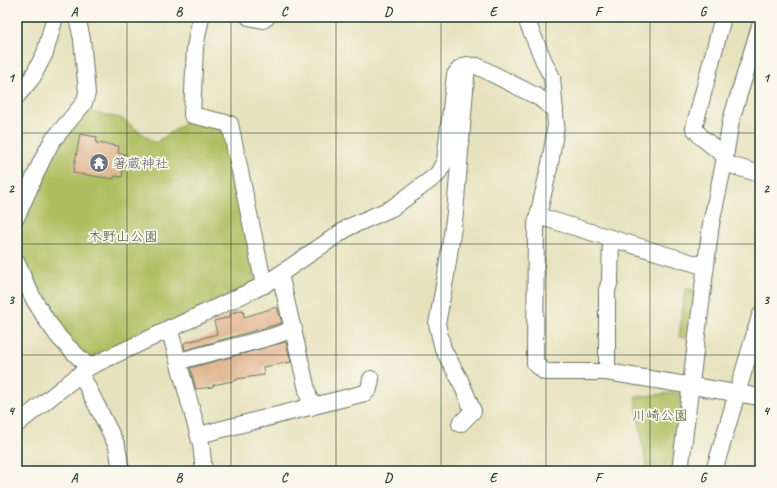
<svg xmlns="http://www.w3.org/2000/svg" width="777" height="488" font-family="Caveat,'Klee One',sans-serif">
<style>
.green{fill:#aebd5f;stroke:#667d4a}
.building{fill:#e0b48e}
.lines{fill:none;stroke-linecap:round;stroke-linejoin:round}
.minor-casing{stroke:#657664;stroke-width:18}
.minor{stroke:#fff;stroke-width:16}
.grid{fill:none;stroke:#1f3d34;stroke-width:1;stroke-opacity:0.55}
.labels{text-anchor:middle;dominant-baseline:central;stroke-width:3.5;stroke-linejoin:round;paint-order:stroke}
.worship-label{font-size:14px;fill:#5b616d;stroke:#fbf7ec;text-anchor:start}
.park-label{font-size:14px;fill:#435d3f;stroke:#fbf7ec}
.neatline{fill:none;stroke:#1f3d34;stroke-width:1.5}
.grid-label{font-size:13px;text-anchor:middle;font-weight:bold;fill:#1f3d34}
</style>
<rect width="100%" height="100%" fill="#fbf7ec"/>
<filter id="ink" filterUnits="userSpaceOnUse"><feTurbulence type="fractalNoise" baseFrequency=".025" numOctaves="2"/><feDisplacementMap in="SourceGraphic" scale="8" xChannelSelector="R" yChannelSelector="G"/><feConvolveMatrix kernelMatrix="1 2 1 2 8 2 1 2 1" color-interpolation-filters="sRGB"/></filter>
<filter id="wash" filterUnits="userSpaceOnUse"><feTurbulence type="fractalNoise" baseFrequency=".012" numOctaves="4" result="noise"/><feDisplacementMap in="SourceGraphic" scale="16" xChannelSelector="R" yChannelSelector="G"/><feGaussianBlur stdDeviation="0.9" result="paint"/><feColorMatrix in="noise" values="0 0 0 0 0 0 0 0 0 0 0 0 0 0 0 0 0 1.4 0 .05"/><feComposite in="paint" operator="in"/></filter>
<g filter="url(#wash)">
<rect width="100%" height="100%" fill="#e8e1be"/>
<g class="green">
<path d="M81,110L121,118L155,143L188,121L226,130L258,281L91,361L56,323L17,255L18,230L55,144Z"/>
<path d="M685,289L699,290L693,339L679,337Z"/>
<path d="M681,392V412L675,470L647,471L635,397Z"/>
</g>
<g id="blocks">
<g class="building">
<path d="M80,134L97,137L96,143L119,146L118,153L125,154L122,177L114,176V179L73,173Z"/>
<path d="M277,307L282,323L185,350L184,343L217,334L214,321L230,317V313L243,310L244,317Z"/>
<path d="M286,342L291,362L263,367L264,375L237,379V380L213,385V387L196,389L190,368Z"/>
</g>
</g>
</g>
<g filter="url(#ink)">
<use href="#blocks" fill-opacity="0" stroke="#657664" stroke-width="1"/>
<g class="lines">
<g class="minor-casing">
<g id="minor">
<path d="M201,17L195,47L192,115L230,124L264,285"/>
<path d="M249,17L263,20L267,17"/>
<path d="M528,17V24L546,66L552,77L556,125L550,164L538,216L706,267"/>
<path d="M723,17L694,128L701,137L725,156"/>
<path d="M17,96L32,78L45,53L55,17"/>
<path d="M724,163L760,174"/>
<path d="M17,216L42,160L52,141L84,103L87,93L82,39L77,17"/>
<path d="M538,216L536,224L535,363L545,372H607L760,397"/>
<path d="M17,263C27,289 41,314 58,336C67,347 79,357 89,367"/>
<path d="M280,274L311,407"/>
<path d="M169,328L201,444L204,471"/>
<path d="M179,361L271,337L294,329"/>
<path d="M607,372V290L610,281L611,239"/>
<path d="M81,374L117,446L121,471"/>
<path d="M17,424L89,367L264,285L349,227L392,208L437,175L445,161L455,75C461,65 466,65 477,66L538,97L555,110"/>
<path d="M460,424L473,411L460,380L443,349L437,324L446,275L455,213L467,65"/>
<path d="M199,435L365,393L369,389L371,379"/>
<path d="M680,471L711,224L724,163L731,120L760,26"/>
<path d="M714,471L760,316"/>
</g>
</g>
<use href="#minor" class="minor"/>
</g>
</g>
<path class="grid" d="M127,17V471M231,17V471M336,17V471M441,17V471M546,17V471M650,17V471M17,133H760M17,244H760M17,355H760"/>
<defs>
<g id="temple-disc" transform="scale(1)"><circle r="9.5" fill="#6b7280" stroke="#fbf7ec"/><path d="M0-6L5-2H3V0L6.5 2.5H4V6H1.5V3h-3V6H-4V2.5H-6.5L-3 0V-2H-5Z" fill="#fff"/></g>
</defs>
<g fill-rule="evenodd">
<use href="#temple-disc" x="99" y="163"/>
</g>
<g class="labels">
<g class="worship-label">
<text x="113" y="163">箸蔵神社</text>
</g>
<g class="park-label">
<text x="123" y="236">木野山公園</text>
<text x="660" y="415">川崎公園</text>
</g>
</g>
<rect width="777" height="488" fill="none" stroke="#fbf7ec" stroke-width="44"/>
<rect x="22" y="22" width="733" height="444" class="neatline"/>
<g class="grid-label">
<text x="74" y="16">A</text>
<text x="179" y="16">B</text>
<text x="284" y="16">C</text>
<text x="388" y="16">D</text>
<text x="493" y="16">E</text>
<text x="598" y="16">F</text>
<text x="703" y="16">G</text>
<text x="11" y="82">1</text>
<text x="766" y="82">1</text>
<text x="11" y="193">2</text>
<text x="766" y="193">2</text>
<text x="11" y="304">3</text>
<text x="766" y="304">3</text>
<text x="11" y="415">4</text>
<text x="766" y="415">4</text>
<text x="74" y="482">A</text>
<text x="179" y="482">B</text>
<text x="284" y="482">C</text>
<text x="388" y="482">D</text>
<text x="493" y="482">E</text>
<text x="598" y="482">F</text>
<text x="703" y="482">G</text>
</g>
</svg>
